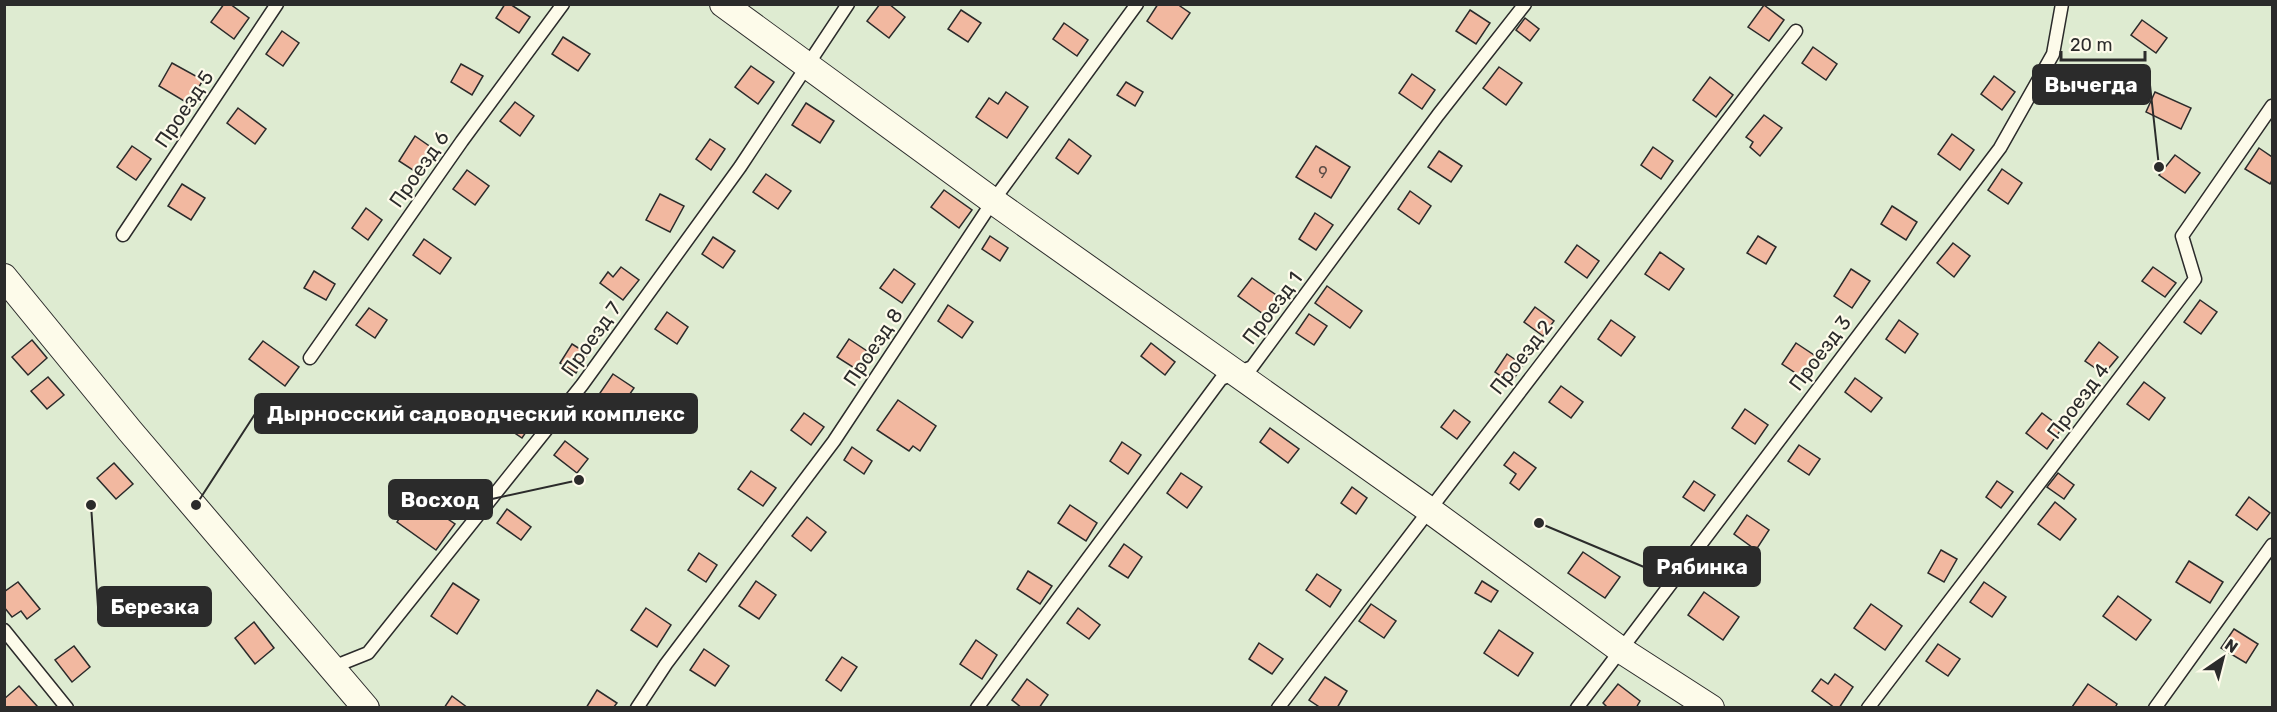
<svg xmlns="http://www.w3.org/2000/svg" width="2277" height="712" font-family="Rubik,sans-serif">
<style>
.green{fill:#deebd1;stroke:#74746e;stroke-width:1.5}
.building{fill:#f2b8a0;stroke:#2b2b2b;stroke-width:1.5}
.lines{fill:none;stroke-linecap:round;stroke-linejoin:round}
.lane-casing{stroke:#2b2b2b;stroke-width:15}
.street-casing{stroke:#2b2b2b;stroke-width:28}
.lane{stroke:#fdfbea;stroke-width:12}
.street{stroke:#fdfbea;stroke-width:26}
.labels{text-anchor:middle;dominant-baseline:central;stroke-width:4.5;stroke-linejoin:round;paint-order:stroke}
.number-label{font-size:16px;fill:#5d4e48}
.street-label{font-size:20px;fill:#2b2b2b;stroke:#fdfbea}
.leader{fill:none;stroke:#2b2b2b;stroke-width:2}
.callout-dot{fill:#2b2b2b;stroke:#fdfbea;stroke-width:2}
.callout{fill:#2b2b2b;stroke:#2b2b2b;stroke-width:2}
.callout-label{font-size:21px;text-anchor:middle;font-weight:bold;fill:#fff}
</style>
<rect width="100%" height="100%" fill="#fdfbea"/>
<path class="green" d="M4,5H2272V707H5Z"/>
<g class="building">
<path d="M224,4H230L249,18L234,39L211,22Z"/>
<path d="M505,4H510L530,17L519,33L496,18Z"/>
<path d="M880,4H889L905,17L889,38L867,21Z"/>
<path d="M1158,4H1177L1190,13L1172,39L1147,21Z"/>
<path d="M1764,5L1784,20L1769,41L1748,27Z"/>
<path d="M961,10L981,23L968,42L948,29Z"/>
<path d="M1470,10L1490,23L1476,44L1456,31Z"/>
<path d="M1525,18L1539,29L1530,41L1516,30Z"/>
<path d="M2142,20L2167,38L2156,53L2131,35Z"/>
<path d="M1064,23L1088,40L1077,56L1053,39Z"/>
<path d="M282,31L299,43L283,66L266,54Z"/>
<path d="M563,37L590,54L578,71L552,54Z"/>
<path d="M1813,47L1837,64L1826,80L1802,63Z"/>
<path d="M172,63L203,80L189,104L159,86Z"/>
<path d="M461,64L483,76L472,95L451,82Z"/>
<path d="M751,66L774,82L758,104L735,87Z"/>
<path d="M1499,67L1522,83L1506,105L1483,88Z"/>
<path d="M1412,74L1435,90L1422,109L1399,93Z"/>
<path d="M1994,76L2015,92L2002,110L1981,94Z"/>
<path d="M1710,77L1733,95L1716,117L1693,100Z"/>
<path d="M1126,82L1143,92L1135,106L1117,95Z"/>
<path d="M1006,92L1028,107L1007,138L976,117L989,98L998,104Z"/>
<path d="M2155,92L2191,108L2181,129L2146,112Z"/>
<path d="M515,102L534,116L520,136L500,121Z"/>
<path d="M806,103L834,121L820,143L792,125Z"/>
<path d="M238,108L266,129L255,144L227,123Z"/>
<path d="M1764,115L1782,128L1760,156L1750,147L1753,142L1746,137Z"/>
<path d="M1952,134L1974,150L1960,170L1938,154Z"/>
<path d="M415,136L435,150L419,174L399,161Z"/>
<path d="M710,139L725,149L711,170L696,159Z"/>
<path d="M1069,139L1091,156L1078,174L1056,158Z"/>
<path d="M132,146L151,159L136,180L117,167Z"/>
<path d="M1316,146L1350,167L1331,198L1296,177Z"/>
<path d="M1653,147L1673,161L1661,179L1641,165Z"/>
<path d="M2259,148L2272,157V180L2270,184L2245,169Z"/>
<path d="M1439,151L1462,166L1451,182L1428,167Z"/>
<path d="M2175,155L2200,173L2185,193L2159,175Z"/>
<path d="M2002,169L2022,183L2008,204L1988,190Z"/>
<path d="M467,170L489,186L475,205L453,189Z"/>
<path d="M766,174L791,191L778,209L753,192Z"/>
<path d="M182,184L205,198L191,220L168,206Z"/>
<path d="M944,190L972,210L959,228L931,207Z"/>
<path d="M1410,191L1431,206L1419,224L1398,209Z"/>
<path d="M660,194L684,206L670,232L646,220Z"/>
<path d="M1892,206L1917,222L1906,240L1881,224Z"/>
<path d="M366,208L382,220L368,240L352,228Z"/>
<path d="M1315,213L1333,225L1316,250L1299,239Z"/>
<path d="M990,236L1008,248L1000,261L982,249Z"/>
<path d="M1758,236L1776,247L1766,264L1747,253Z"/>
<path d="M713,237L735,251L723,268L702,254Z"/>
<path d="M424,239L451,258L440,274L413,255Z"/>
<path d="M1953,243L1970,256L1954,277L1937,263Z"/>
<path d="M1577,245L1599,261L1587,278L1565,262Z"/>
<path d="M1660,252L1684,269L1669,290L1645,274Z"/>
<path d="M621,267L639,280L623,300L600,283L608,272L613,277Z"/>
<path d="M2153,267L2176,283L2165,297L2142,281Z"/>
<path d="M894,269L915,284L902,303L880,288Z"/>
<path d="M1851,269L1870,281L1852,308L1834,296Z"/>
<path d="M314,271L335,284L326,300L304,288Z"/>
<path d="M1252,278L1279,297L1266,316L1238,296Z"/>
<path d="M1327,286L1362,311L1350,328L1315,303Z"/>
<path d="M2200,300L2217,312L2201,334L2184,322Z"/>
<path d="M948,305L973,322L962,338L938,321Z"/>
<path d="M1535,307L1554,321L1543,336L1524,322Z"/>
<path d="M369,308L387,320L375,338L356,325Z"/>
<path d="M667,312L688,327L677,344L655,329Z"/>
<path d="M1309,314L1327,326L1314,345L1296,333Z"/>
<path d="M1611,320L1635,337L1621,356L1598,339Z"/>
<path d="M1899,320L1918,334L1905,353L1886,339Z"/>
<path d="M849,339L870,353L859,371L837,357Z"/>
<path d="M32,340L47,358L28,375L12,357Z"/>
<path d="M263,341L299,367L285,386L249,359Z"/>
<path d="M2099,342L2118,357L2104,374L2085,361Z"/>
<path d="M1151,343L1175,362L1165,375L1141,356Z"/>
<path d="M1796,343L1817,357L1803,378L1782,364Z"/>
<path d="M572,344L588,354L576,373L560,363Z"/>
<path d="M1507,354L1523,365L1511,383L1495,372Z"/>
<path d="M613,374L634,388L621,407L600,393Z"/>
<path d="M48,377L64,395L47,409L31,391Z"/>
<path d="M1855,378L1882,398L1871,412L1845,392Z"/>
<path d="M2144,382L2165,398L2149,420L2127,404Z"/>
<path d="M1561,386L1583,402L1571,418L1549,402Z"/>
<path d="M898,400L936,426L920,451L913,446L909,451L877,430Z"/>
<path d="M510,401L535,419L522,438L497,421Z"/>
<path d="M1745,409L1768,425L1755,444L1732,428Z"/>
<path d="M1454,410L1470,422L1457,439L1441,427Z"/>
<path d="M804,413L824,427L811,445L791,430Z"/>
<path d="M2042,413L2062,428L2047,449L2026,433Z"/>
<path d="M1270,428L1299,449L1288,463L1260,442Z"/>
<path d="M565,441L588,459L577,473L554,455Z"/>
<path d="M1122,442L1141,455L1128,474L1110,461Z"/>
<path d="M1799,445L1820,459L1809,475L1788,461Z"/>
<path d="M852,447L872,461L864,474L844,460Z"/>
<path d="M1514,452L1536,468L1519,490L1510,483L1516,474L1504,465Z"/>
<path d="M114,463L133,484L116,499L97,478Z"/>
<path d="M751,471L776,488L763,506L738,489Z"/>
<path d="M1181,473L1202,487L1187,508L1167,493Z"/>
<path d="M2058,473L2074,485L2064,499L2047,487Z"/>
<path d="M1694,481L1715,495L1704,511L1683,497Z"/>
<path d="M1997,481L2013,492L2001,508L1986,497Z"/>
<path d="M1352,487L1367,498L1356,514L1341,503Z"/>
<path d="M414,496L455,524L436,550L397,522Z"/>
<path d="M2249,497L2270,513L2257,530L2236,515Z"/>
<path d="M2055,502L2076,519L2060,540L2038,524Z"/>
<path d="M1070,505L1097,523L1086,541L1058,523Z"/>
<path d="M507,509L531,527L521,540L497,523Z"/>
<path d="M1747,515L1769,530L1756,550L1734,534Z"/>
<path d="M807,517L826,532L811,551L792,536Z"/>
<path d="M1124,544L1142,557L1128,578L1109,566Z"/>
<path d="M1941,550L1957,559L1944,582L1928,573Z"/>
<path d="M1583,552L1620,577L1605,598L1568,573Z"/>
<path d="M699,553L717,565L706,582L688,570Z"/>
<path d="M2189,561L2223,582L2210,603L2176,582Z"/>
<path d="M1028,571L1052,586L1040,604L1017,589Z"/>
<path d="M1317,574L1341,590L1330,607L1306,590Z"/>
<path d="M756,581L776,595L759,619L739,606Z"/>
<path d="M1482,581L1498,591L1491,602L1475,593Z"/>
<path d="M18,582L40,609L27,619L21,611L12,617L4,607V592Z"/>
<path d="M1984,582L2006,597L1992,617L1970,602Z"/>
<path d="M453,583L479,600L457,634L431,616Z"/>
<path d="M1704,592L1739,617L1723,640L1688,615Z"/>
<path d="M2118,596L2151,620L2136,640L2103,616Z"/>
<path d="M1371,604L1396,621L1384,638L1359,621Z"/>
<path d="M1871,604L1902,626L1885,650L1854,628Z"/>
<path d="M646,608L671,625L657,647L631,630Z"/>
<path d="M1078,608L1100,625L1089,639L1067,623Z"/>
<path d="M254,622L274,648L255,664L235,638Z"/>
<path d="M2234,629L2258,644L2246,663L2221,648Z"/>
<path d="M1499,630L1533,653L1518,676L1484,653Z"/>
<path d="M976,640L997,655L982,679L960,664Z"/>
<path d="M1259,643L1283,659L1272,674L1249,659Z"/>
<path d="M1938,644L1960,659L1948,676L1926,661Z"/>
<path d="M74,646L90,667L72,682L55,660Z"/>
<path d="M704,649L729,666L715,686L690,670Z"/>
<path d="M842,657L857,667L841,691L826,680Z"/>
<path d="M1835,674L1853,687L1839,708H1835L1812,691L1821,679L1828,684Z"/>
<path d="M1325,677L1347,691L1337,708H1321L1309,700Z"/>
<path d="M1027,679L1048,695L1039,708H1022L1012,700Z"/>
<path d="M1618,684L1640,701L1636,708H1608L1603,703Z"/>
<path d="M2088,684L2117,704L2115,708L2072,707Z"/>
<path d="M19,686L37,706L35,708L4,707V699Z"/>
<path d="M597,690L617,703L613,708H586Z"/>
<path d="M452,696L468,708H444Z"/>
</g>
<g class="lines">
<g class="lane-casing">
<g id="lane">
<path d="M123,235L277,4"/>
<path d="M310,358L462,141L563,4"/>
<path d="M4,630L67,708"/>
<path d="M333,667L368,653L582,385L740,167L848,4"/>
<path d="M637,708L666,664L834,441L993,201L1137,4"/>
<path d="M977,708L1221,379L1252,367L1438,115L1525,4"/>
<path d="M1278,708L1796,31"/>
<path d="M1577,708L2000,148L2053,54L2062,4"/>
<path d="M1868,708L2195,279L2182,236L2272,106"/>
<path d="M2155,708L2272,545"/>
</g>
</g>
<g class="street-casing">
<g id="street">
<path d="M723,4L993,201L1428,509L1621,650L1711,708"/>
<path d="M4,277L130,431L366,708"/>
</g>
</g>
<use href="#lane" class="lane"/>
<use href="#street" class="street"/>
</g>
<g class="labels">
<g class="number-label">
<text x="1323" y="172">9</text>
</g>
<g class="street-label">
<text transform="translate(184 109) rotate(-56)">Проезд 5</text>
<text transform="translate(419 169) rotate(-55)">Проезд 6</text>
<text transform="translate(1272 308) rotate(-53)">Проезд 1</text>
<text transform="translate(591 339) rotate(-54)">Проезд 7</text>
<text transform="translate(873 347) rotate(-56)">Проезд 8</text>
<text transform="translate(1820 353) rotate(-53)">Проезд 3</text>
<text transform="translate(1521 357) rotate(-52)">Проезд 2</text>
<text transform="translate(2078 401) rotate(-53)">Проезд 4</text>
</g>
</g>
<path class="leader" d="M2159 167L2150 85M196 505L255 414M579 480L492 499M1539 523L1644 567M91 505L98 607"/>
<g class="callout-dot">
<circle cx="2159" cy="167" r="6"/>
<circle cx="196" cy="505" r="6"/>
<circle cx="579" cy="480" r="6"/>
<circle cx="1539" cy="523" r="6"/>
<circle cx="91" cy="505" r="6"/>
</g>
<g class="callout">
<rect x="2033" y="65" width="117" height="39" rx="6"/>
<rect x="255" y="394" width="442" height="39" rx="6"/>
<rect x="389" y="480" width="103" height="39" rx="6"/>
<rect x="1644" y="547" width="116" height="39" rx="6"/>
<rect x="98" y="587" width="113" height="39" rx="6"/>
</g>
<g class="callout-label">
<text x="2091" y="92">Вычегда</text>
<text x="476" y="421">Дырносский садоводческий комплекс</text>
<text x="440" y="507">Восход</text>
<text x="1702" y="574">Рябинка</text>
<text x="155" y="614">Березка</text>
</g>
<rect width="2277" height="712" fill="none" stroke="#2b2b2b" stroke-width="12"/>
<g transform="translate(2223 658) rotate(35)" stroke="#fdfbea" stroke-width="4.5" paint-order="stroke">
<path d="M0-4.5L10 22L0 15L-10 22Z" fill="#2b2b2b"/>
<text y="-9" font-size="16" font-weight="bold" text-anchor="middle" fill="#2b2b2b">N</text>
</g>
<path d="M2061 51v9h84v-9" fill="none" stroke="#2b2b2b" stroke-width="3"/>
<text x="2070" y="51" font-size="18" fill="#2b2b2b" stroke="#fdfbea" stroke-width="4.5" paint-order="stroke">20 m</text>
</svg>
